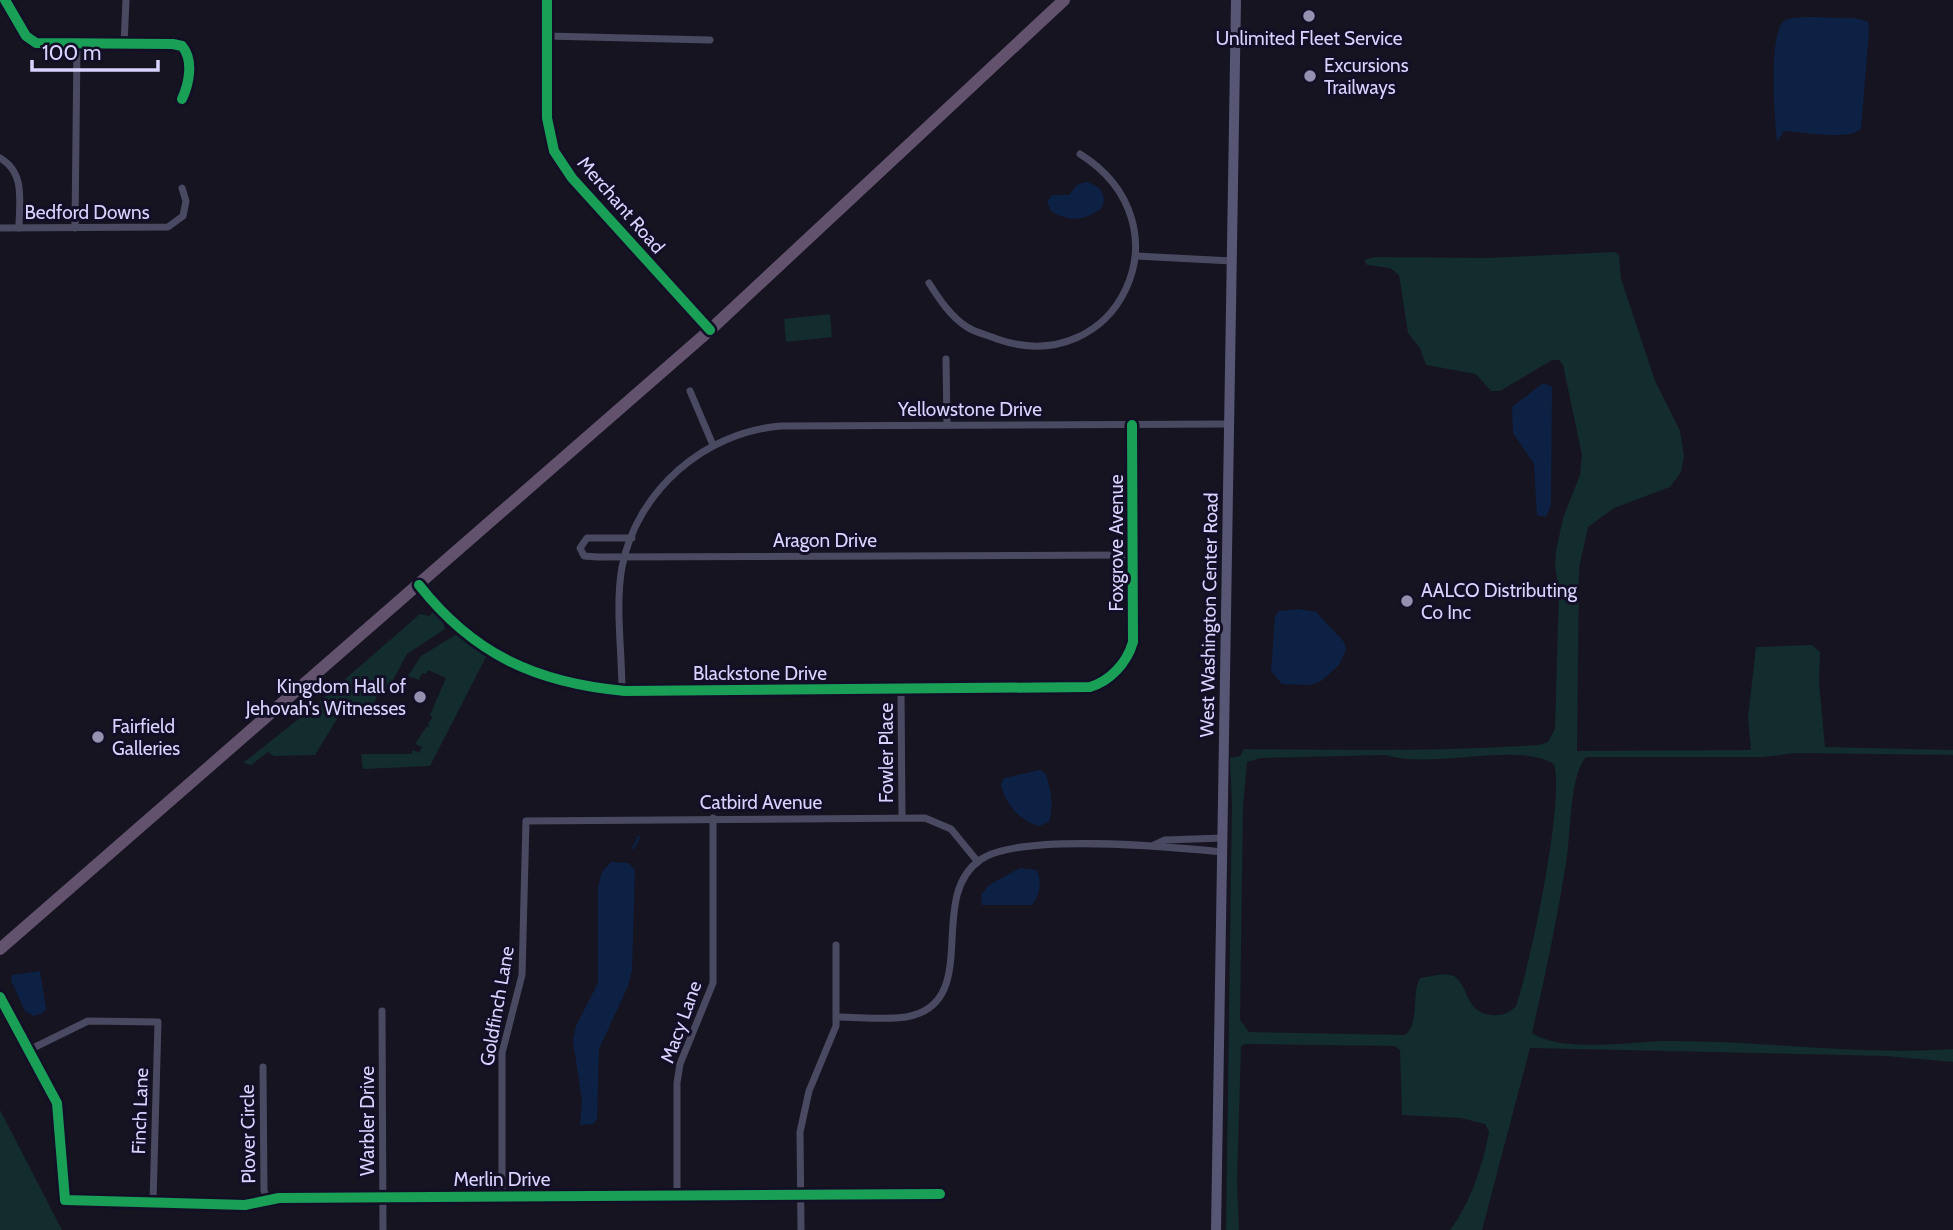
<svg xmlns="http://www.w3.org/2000/svg" width="1953" height="1230" font-family="Cabin,sans-serif">
<style>
.green{fill:#132c2d;fill-rule:evenodd}
.water{fill:#0d2144}
.lines{fill:none;stroke-linecap:round;stroke-linejoin:round}
.stream{stroke:#0d2144;stroke-width:2.5}
.minor{stroke:#4a4962;stroke-width:7}
.tertiary{stroke:#4a4962;stroke-width:9}
.secondary{stroke:#575674;stroke-width:10}
.trunk{stroke:#62526e;stroke-width:12}
.cycleway-casing{stroke:#130f26;stroke-width:15}
.cycleway{stroke:#1a9f57;stroke-width:10}
.poi-dot{fill:#9591b1;stroke:#130f26;stroke-width:2.5}
.labels{text-anchor:middle;dominant-baseline:central;stroke-width:6;stroke-linejoin:round;paint-order:stroke}
.poi-label{font-size:19px;fill:#d9d4ff;stroke:#130f26;text-anchor:start}
.street-label{font-size:19px;fill:#d9d4ff;stroke:#130f26}
</style>
<rect width="100%" height="100%" fill="#161421"/>
<g class="green">
<path d="M1615,252L1619,255L1621,279L1655,381L1680,431L1684,456L1681,472L1670,487L1614,508L1588,527L1579,568L1577,751L1751,750L1748,718L1756,647L1812,645L1820,652L1819,682L1825,747L1953,750V755L1795,753L1763,757H1586C1569,777 1571,835 1566,863C1557,920 1545,977 1532,1033C1562,1053 1629,1042 1664,1041C1760,1040 1857,1056 1953,1049V1062L1886,1056L1530,1048L1482,1230H1450C1470,1204 1483,1165 1489,1132L1485,1124L1461,1118L1402,1115L1400,1050L1395,1046L1245,1044L1241,1046L1237,1181L1239,1230H1226L1232,805L1230,758L1240,756L1244,749C1342,750 1440,752 1539,745L1548,742L1555,729L1559,590L1555,566L1556,551L1563,518L1580,475L1582,455L1563,365L1559,360H1552L1500,391H1491L1476,374L1426,365L1420,348L1408,333L1399,275L1390,268L1367,265L1364,260L1374,257L1488,258ZM1386,755C1434,770 1516,741 1554,764C1565,800 1530,966 1516,1006C1509,1014 1501,1016 1491,1015C1465,1012 1470,988 1454,976L1443,974L1420,978C1411,995 1420,1023 1405,1035L1249,1032L1240,1020L1243,806L1247,762L1261,758Z"/>
<path d="M830,314L832,337L786,342L784,319Z"/>
<path d="M433,611L443,621L445,629L407,654L387,691H379L369,715L340,714L315,755L274,756L268,752L251,765L243,763L305,714L420,614L430,616Z"/>
<path d="M457,634L487,655L430,766L363,769L361,754H411L413,750L419,753L422,747L415,744L427,726L430,727L428,723L433,717L430,715L446,678L428,670L426,674L422,673L419,680L408,676L421,656Z"/>
<path d="M0,1110L62,1230H0Z"/>
</g>
<g class="water">
<path d="M1852,18L1868,21L1869,31L1861,129C1847,141 1803,132 1784,131L1777,142C1775,121 1767,28 1786,20C1799,14 1837,19 1852,18Z"/>
<path d="M1085,182C1099,184 1109,195 1101,209C1083,221 1069,222 1051,211L1047,202L1052,195H1069L1077,185Z"/>
<path d="M1543,383L1552,387L1551,505L1546,517L1537,515L1534,464L1513,433L1512,407Z"/>
<path d="M1298,609L1316,612L1344,642L1346,650L1339,665L1321,681L1310,685L1282,684L1271,671L1275,616L1279,611Z"/>
<path d="M1040,770L1046,774C1051,790 1054,806 1049,822L1039,826C1021,822 1004,803 1001,784L1004,778Z"/>
<path d="M611,862L629,863L635,870L632,971L628,986L599,1049L597,1119L593,1124L580,1125L582,1101L573,1041L576,1026L598,983V887L602,872Z"/>
<path d="M1020,868L1037,870C1042,882 1040,895 1032,905H982L981,895L989,885Z"/>
<path d="M40,971L46,1009L43,1013L34,1016L25,1011L11,980L12,975Z"/>
</g>
<g class="lines">
<path class="stream" d="M633,848L639,837"/>
<g class="minor">
<path d="M5,0L26,36L36,43L173,44L182,46C194,60 189,84 182,99"/>
<path d="M546,36L710,40"/>
<path d="M124,44L126,0"/>
<path d="M0,158C26,173 19,202 19,228"/>
<path d="M0,228L168,227L183,216L186,201L182,188"/>
<path d="M75,228L77,44"/>
<path d="M1136,256L1232,261"/>
<path d="M929,283C939,299 951,317 967,327C976,333 988,335 997,339C1117,381 1193,225 1080,154"/>
<path d="M946,359L947,425"/>
<path d="M690,391L713,445"/>
<path d="M632,538H587L580,548L584,556L598,557L1133,555"/>
<path d="M419,585C474,655 537,683 625,691L1090,687C1110,681 1127,663 1133,642L1132,425"/>
<path d="M901,690L902,817"/>
<path d="M622,691C622,651 615,606 622,567C637,490 705,432 781,426L1229,424"/>
<path d="M1154,845L1165,840L1223,838"/>
<path d="M0,997L57,1103L65,1200L245,1205L279,1198L940,1194"/>
<path d="M382,1011L383,1230"/>
<path d="M837,1017C859,1017 884,1020 906,1017C984,1003 925,898 980,860C1020,832 1172,847 1223,852"/>
<path d="M29,1050L88,1021L158,1022L153,1202"/>
<path d="M263,1067L264,1191L268,1200"/>
<path d="M677,1195V1083L680,1064L713,983V818"/>
<path d="M502,1197V1053L522,975L526,821L925,818L951,829L978,862"/>
<path d="M801,1230L800,1132L809,1091L836,1026V945"/>
</g>
<path class="tertiary" d="M547,0V118L554,151L572,178L710,330"/>
<path class="secondary" d="M1216,1230L1236,0"/>
<path class="trunk" d="M0,949L710,330L1064,0"/>
<g class="cycleway-casing">
<g id="cycleway">
<path d="M5,0L26,36L36,43L173,44L182,46C194,60 189,84 182,99"/>
<path d="M547,0V118L554,151L572,178L710,330"/>
<path d="M419,585C474,655 537,683 625,691L1090,687C1110,681 1127,663 1133,642L1132,425"/>
<path d="M0,997L57,1103L65,1200L245,1205L279,1198L940,1194"/>
</g>
</g>
<use href="#cycleway" class="cycleway"/>
</g>
<g class="poi-dot">
<circle cx="1309" cy="16" r="7"/>
<circle cx="1310" cy="76" r="7"/>
<circle cx="1407" cy="601" r="7"/>
<circle cx="420" cy="697" r="7"/>
<circle cx="98" cy="737" r="7"/>
</g>
<g class="labels">
<g class="poi-label">
<text x="1309" y="38" text-anchor="middle">Unlimited Fleet Service</text>
<text x="1324" y="65">Excursions<tspan x="1324" dy="22">Trailways</tspan></text>
<text x="1421" y="590">AALCO Distributing<tspan x="1421" dy="22">Co Inc</tspan></text>
<text x="406" y="686" text-anchor="end">Kingdom Hall of<tspan x="406" dy="22">Jehovah's Witnesses</tspan></text>
<text x="112" y="726">Fairfield<tspan x="112" dy="22">Galleries</tspan></text>
</g>
<g class="street-label">
<text transform="translate(621 205) rotate(49)">Merchant Road</text>
<text x="87" y="212">Bedford Downs</text>
<text x="970" y="409">Yellowstone Drive</text>
<text x="825" y="540">Aragon Drive</text>
<text transform="translate(1116 543) rotate(-90)">Foxgrove Avenue</text>
<text transform="translate(1209 615) rotate(-89)">West Washington Center Road</text>
<text x="760" y="673">Blackstone Drive</text>
<text transform="translate(886 753) rotate(-90)">Fowler Place</text>
<text x="761" y="802">Catbird Avenue</text>
<text transform="translate(497 1006) rotate(-80)">Goldfinch Lane</text>
<text transform="translate(681 1022) rotate(-70)">Macy Lane</text>
<text transform="translate(140 1111) rotate(-88)">Finch Lane</text>
<text transform="translate(367 1121) rotate(-90)">Warbler Drive</text>
<text transform="translate(248 1134) rotate(-91)">Plover Circle</text>
<text x="502" y="1179">Merlin Drive</text>
</g>
</g>
<path d="M32 60v10h126v-10" fill="none" stroke="#d9d4ff" stroke-width="3.5"/>
<text x="42" y="60" font-size="21" fill="#d9d4ff" stroke="#130f26" stroke-width="5" paint-order="stroke">100 m</text>
</svg>
